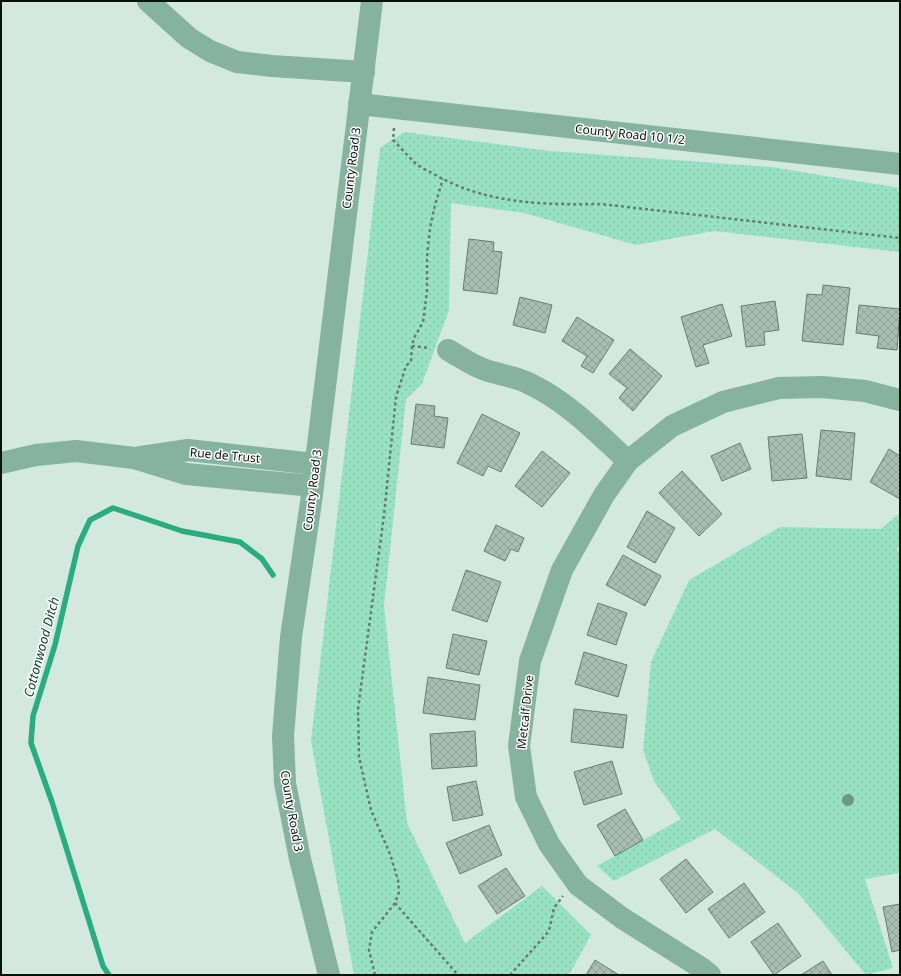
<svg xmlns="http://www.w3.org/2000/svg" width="901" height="976" font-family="'Noto Sans',sans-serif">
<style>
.grass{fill:url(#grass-dots)}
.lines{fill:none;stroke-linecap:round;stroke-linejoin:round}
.stream{stroke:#29ac81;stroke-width:5.5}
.building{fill:url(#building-cross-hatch);stroke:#687c73}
.path{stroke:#6a7972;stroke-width:2.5;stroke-dasharray:3 3;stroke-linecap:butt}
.minor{stroke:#85b39f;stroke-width:22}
.tree{fill:#719687}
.labels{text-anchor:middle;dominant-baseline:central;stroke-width:3;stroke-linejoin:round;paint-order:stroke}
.street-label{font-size:12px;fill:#0a120e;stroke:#fff}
.water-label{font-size:13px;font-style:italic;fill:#0d4230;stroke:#fff}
</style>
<defs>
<pattern id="grass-dots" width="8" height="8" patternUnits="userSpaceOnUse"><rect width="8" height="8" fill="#97e2c3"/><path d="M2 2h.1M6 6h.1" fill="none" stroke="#81c1a6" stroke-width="1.8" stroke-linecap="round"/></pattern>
<pattern id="building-cross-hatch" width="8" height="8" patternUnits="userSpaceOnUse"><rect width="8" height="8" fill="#a8bdb4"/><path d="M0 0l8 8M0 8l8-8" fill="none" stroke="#8fa19a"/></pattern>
</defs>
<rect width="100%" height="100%" fill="#d3e9df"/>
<g class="grass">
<path d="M404,132L550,151L771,167L900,188V252L714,231L636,245L524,213L451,203L449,310L422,384L406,399L384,606L407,823L465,943L542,886L591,935L569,975H354L311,741L380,148Z"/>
<path d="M900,513V545L897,549L900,552V873L865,879L893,968L866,975L798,893L715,829L614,881L597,866L681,819L654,781L643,750L651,662L689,580L780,527L881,529Z"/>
</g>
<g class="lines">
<path class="stream" d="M109,975L103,966L52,802L31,743L33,716L55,645L78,546L90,520L113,508L182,531L240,542L262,559L273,575"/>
</g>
<g class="building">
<path d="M469,239L494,242L493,251L502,252L497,294L463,290Z"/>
<path d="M823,285L850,288L843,345L802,341L807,294L822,295Z"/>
<path d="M520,297L552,305L545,333L513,325Z"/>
<path d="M775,301L779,330L764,332L765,345L746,347L741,306Z"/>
<path d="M722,304L732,336L703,345L709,363L696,367L681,317Z"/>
<path d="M859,305L900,309L897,350L877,348L879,336L856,333Z"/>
<path d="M577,317L614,340L593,373L581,366L587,356L562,341Z"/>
<path d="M630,349L662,376L633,411L619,398L627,388L609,374Z"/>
<path d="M416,404L435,406L434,416L448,418L444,448L411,444Z"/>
<path d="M482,414L520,433L501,472L488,466L483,476L457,463Z"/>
<path d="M821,430L855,433L851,480L816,476Z"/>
<path d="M802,434L807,478L772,481L768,437Z"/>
<path d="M740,443L751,469L722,481L711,456Z"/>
<path d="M889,449L900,456V499L870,482Z"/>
<path d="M542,451L570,473L542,507L515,486Z"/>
<path d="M682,471L722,514L699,536L659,493Z"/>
<path d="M647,511L675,528L655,563L627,547Z"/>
<path d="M496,525L524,538L518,552L511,549L505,561L484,551Z"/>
<path d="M623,555L661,576L645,606L606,585Z"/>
<path d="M466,570L501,582L487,622L452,610Z"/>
<path d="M598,603L627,613L616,645L587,635Z"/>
<path d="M453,634L487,641L479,675L446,668Z"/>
<path d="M584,652L627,665L618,697L575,684Z"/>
<path d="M428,677L480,685L475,720L423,713Z"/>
<path d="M574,709L627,715L623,748L571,742Z"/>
<path d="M475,731L477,766L432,769L430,734Z"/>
<path d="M612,761L622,794L584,805L574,772Z"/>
<path d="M476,781L483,815L453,821L447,787Z"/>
<path d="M625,809L643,840L615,856L597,825Z"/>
<path d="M489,825L502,855L460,874L446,843Z"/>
<path d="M686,859L713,892L686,913L660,879Z"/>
<path d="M506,868L525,896L497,914L478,886Z"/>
<path d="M744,883L765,912L729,938L708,909Z"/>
<path d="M900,904V950L892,952L883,907Z"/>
<path d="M778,923L801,956L774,975L751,942Z"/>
<path d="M595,960L619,975H586Z"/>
<path d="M823,961L832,975H801Z"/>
</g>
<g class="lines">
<g class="path">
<path d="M394,128L393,140C400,147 407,155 414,162C419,167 426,170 432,173C484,204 543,205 601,204L900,238"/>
<path d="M412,346L429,348"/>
<path d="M395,903L458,975"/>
<path d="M375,975L369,950L372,932L395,903L399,892L398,880L390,854L371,810L359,757L358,709L384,515L396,397L406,366L411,361L412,346L414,338L423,322L427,291V257L430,228L435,205L443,179"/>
<path d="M510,975L549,931L554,908L563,896"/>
</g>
<g class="minor">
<path d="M148,1L189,38L210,51L237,62L272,66L364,72"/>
<path d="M359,104L900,164"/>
<path d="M448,350C459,356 471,365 483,369C498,375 515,376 530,384C568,402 597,433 628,461"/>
<path d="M141,457L188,450L315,464"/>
<path d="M1,463L36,455L76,451L134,458L186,474L313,486"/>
<path d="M329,975L300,859L285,783L283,736L291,637L311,502L372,1"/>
<path d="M710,975L703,969L622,918L578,885L549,844L526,797L519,746L530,661L562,570L604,495L628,461L672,426L723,402L779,388L822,387L865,391L900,400"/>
</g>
</g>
<circle class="tree" cx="848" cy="800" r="6"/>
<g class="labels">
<g class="street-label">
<text transform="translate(630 134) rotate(6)">County Road 10 1/2</text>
<text transform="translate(351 168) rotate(-83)">County Road 3</text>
<text transform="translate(225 455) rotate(5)">Rue de Trust</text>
<text transform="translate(312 490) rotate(-83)">County Road 3</text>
<text transform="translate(525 712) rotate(-84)">Metcalf Drive</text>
<text transform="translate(292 811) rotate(80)">County Road 3</text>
</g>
<g class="water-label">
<text transform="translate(41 647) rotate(-75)">Cottonwood Ditch</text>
</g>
</g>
<rect width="901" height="976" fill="none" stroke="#0a120e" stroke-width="4"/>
</svg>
